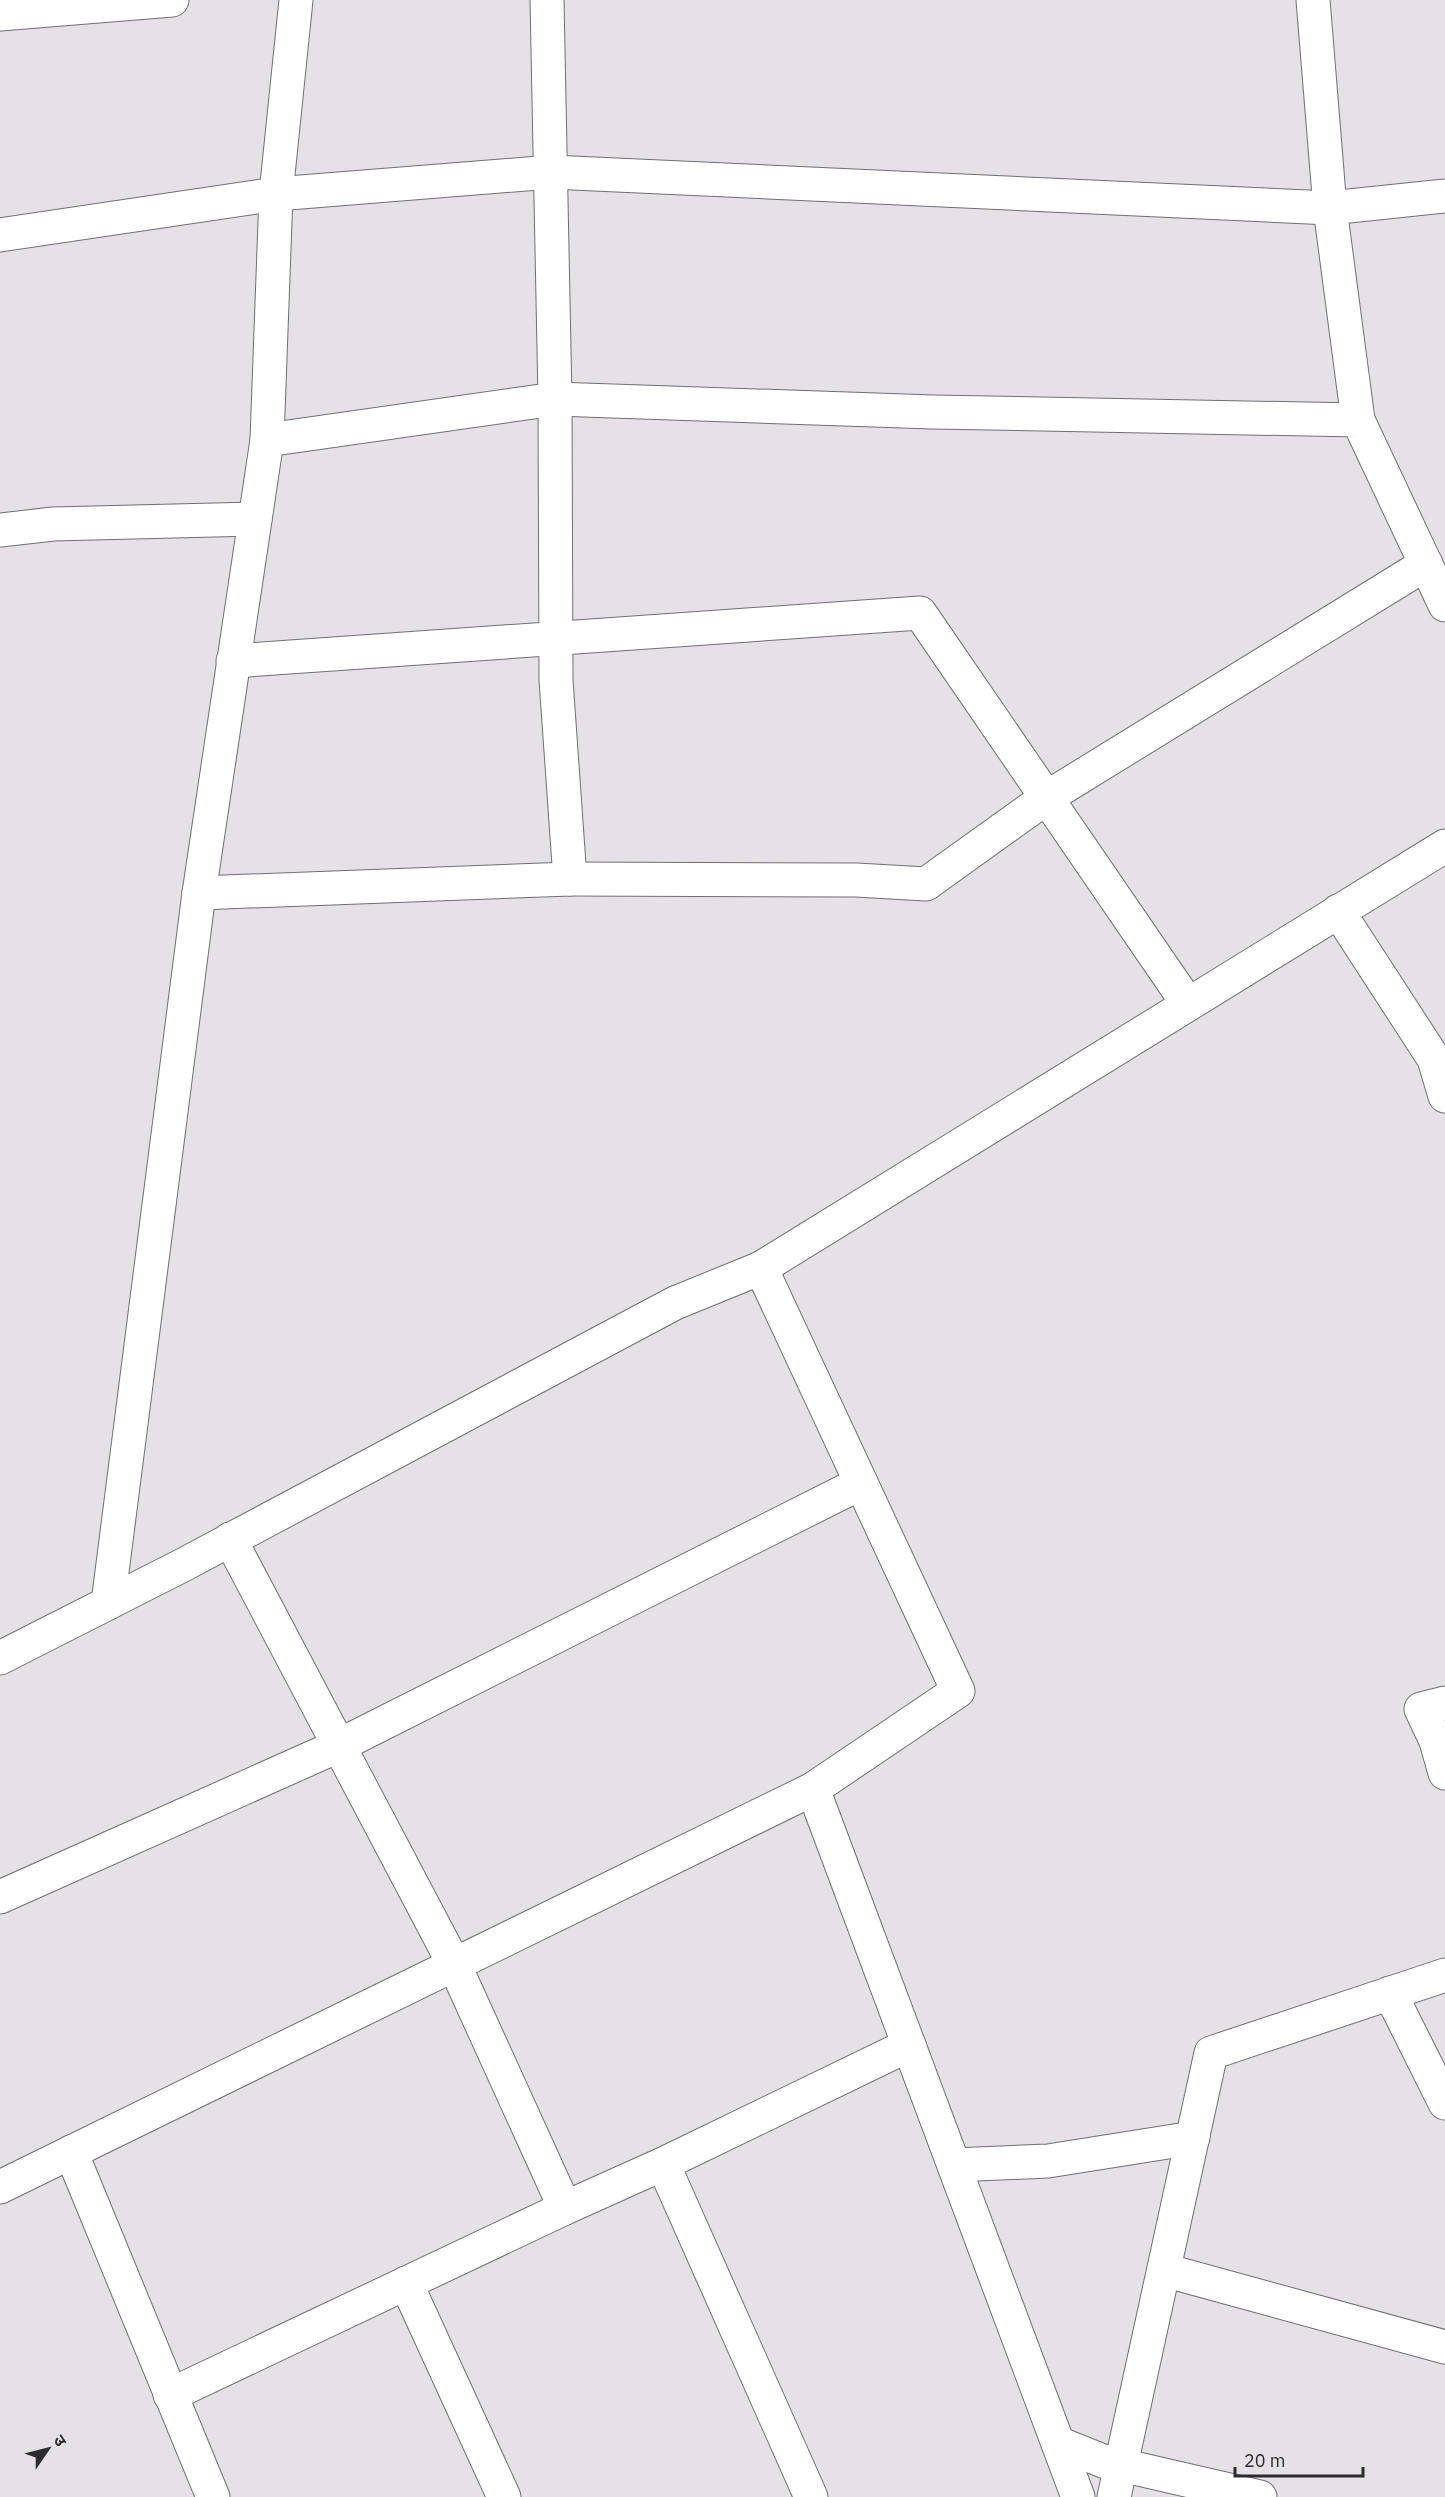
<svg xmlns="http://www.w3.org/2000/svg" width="1445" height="2497" font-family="'IBM Plex Sans','Noto Sans Devanagari',sans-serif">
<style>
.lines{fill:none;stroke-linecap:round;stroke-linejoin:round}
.minor-casing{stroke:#716e74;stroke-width:35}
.minor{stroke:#fff;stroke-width:33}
</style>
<rect width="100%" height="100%" fill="#e5e1e7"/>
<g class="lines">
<g class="minor-casing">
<g id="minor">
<path d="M1313,0L1330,208L1358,420"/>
<path d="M0,14L172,0"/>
<path d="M0,235L276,194L551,172L1330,208L1445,196"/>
<path d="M267,440L555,399L933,412L1358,420L1445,605"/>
<path d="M0,530L53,524L255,519"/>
<path d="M233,661L920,613L1188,1004"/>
<path d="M570,879L856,880L926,884L1046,798L1426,564"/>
<path d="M199,893L570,879L556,680L555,399L547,0"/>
<path d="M1338,911L1434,1059L1445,1096"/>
<path d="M230,1539L454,1964L565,2208L663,2164L909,2045"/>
<path d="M108,1603L199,893L267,440L276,194L296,0"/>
<path d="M0,1658L183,1565L675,1303L761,1268L1445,846"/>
<path d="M1445,1703L1421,1709L1436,1741L1445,1773"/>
<path d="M813,1789L1078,2497"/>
<path d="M0,1897L338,1746L861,1483"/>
<path d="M1390,1993L1445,2103"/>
<path d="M71,2152L213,2497"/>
<path d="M663,2164L811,2497"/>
<path d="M954,2165L1048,2161L1193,2138"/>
<path d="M0,2187L813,1789L958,1691L761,1268"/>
<path d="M1164,2270L1445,2347"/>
<path d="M406,2283L504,2497"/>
<path d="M170,2395L565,2208"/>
<path d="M1058,2443L1118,2467L1121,2465L1260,2497"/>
<path d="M1114,2497L1211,2053L1445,1975"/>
</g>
</g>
<use href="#minor" class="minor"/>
</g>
<g transform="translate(48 2449) rotate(55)" stroke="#e5e1e7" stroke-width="4.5" paint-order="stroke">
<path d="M0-4.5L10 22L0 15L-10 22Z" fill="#2c2b2d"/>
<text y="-9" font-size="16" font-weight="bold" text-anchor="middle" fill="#2c2b2d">उ</text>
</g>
<path d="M1235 2467v9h128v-9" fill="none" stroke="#2c2b2d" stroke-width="3"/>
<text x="1244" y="2467" font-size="18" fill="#2c2b2d" stroke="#e5e1e7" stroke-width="4.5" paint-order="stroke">20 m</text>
</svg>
